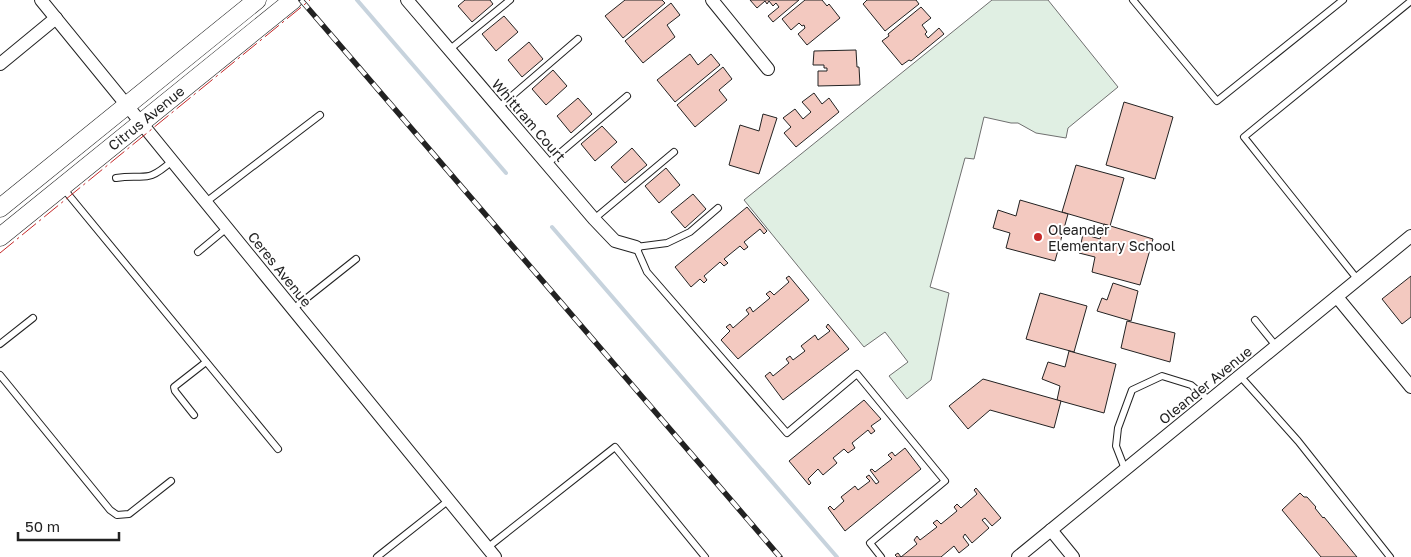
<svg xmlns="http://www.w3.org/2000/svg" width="1411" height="557" font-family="'Golos Text',sans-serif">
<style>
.green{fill:#e0efe3;stroke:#6f6f6f}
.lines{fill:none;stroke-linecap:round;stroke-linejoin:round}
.stream{stroke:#c7d3dd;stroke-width:4}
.building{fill:#f3c9c0;stroke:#222}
.lane-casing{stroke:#222;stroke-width:8}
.street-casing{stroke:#222;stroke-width:14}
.secondary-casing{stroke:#222;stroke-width:19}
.lane{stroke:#fff;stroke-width:6}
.street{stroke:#fff;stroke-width:12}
.secondary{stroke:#fff;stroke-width:18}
.rail-casing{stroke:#222;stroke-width:5.5}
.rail{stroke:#fff;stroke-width:4;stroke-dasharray:11;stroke-linecap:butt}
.power{stroke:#c62828;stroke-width:1;stroke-dasharray:18 4 2.5 4;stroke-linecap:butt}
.poi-dot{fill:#c62828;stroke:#fff;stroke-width:2}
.labels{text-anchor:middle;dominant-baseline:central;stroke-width:4;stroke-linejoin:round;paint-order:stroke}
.street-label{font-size:14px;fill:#222;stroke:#fff}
.poi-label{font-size:14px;fill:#222;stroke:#fff;text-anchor:start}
</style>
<rect width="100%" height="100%" fill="#fff"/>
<path class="green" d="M992,0H1048L1118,87L1068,128L1066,138L1036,133L1018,123H1011L984,117L974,159L965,158L930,287L949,293L931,380L907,399L889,376L908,362L885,332L864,347L744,200Z"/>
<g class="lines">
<g class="stream">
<path d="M357,0L506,173"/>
<path d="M552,227L837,557"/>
</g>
</g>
<g class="building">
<path d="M465,0H490L493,4L472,22L458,6Z"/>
<path d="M625,0H662L665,3L623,38L605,16Z"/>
<path d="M750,0H799L773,22L768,16L779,7L776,3L773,6L769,1L767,4L765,1L757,8Z"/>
<path d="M805,0H822L827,6L829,4L840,18L807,45L798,34L805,28L804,25L802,26L799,23L791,30L782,19Z"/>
<path d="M867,0H916L919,4L885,31L863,4Z"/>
<path d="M671,3L680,15L667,25L675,37L643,63L625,41Z"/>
<path d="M921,7L931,18L922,25L927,32L925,34L928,38L939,28L944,34L911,61L909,60L902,65L882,41L889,36L888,34Z"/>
<path d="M504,16L518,32L496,51L482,34Z"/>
<path d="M529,42L543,59L522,77L508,60Z"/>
<path d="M856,50L857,67H859L860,85L818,86V71H827V68H824V65H813L814,51Z"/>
<path d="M690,54L698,65L711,54L720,65L675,102L657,80Z"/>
<path d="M723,67L732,79L719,90L727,100L695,127L677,105Z"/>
<path d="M553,70L567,86L546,105L532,89Z"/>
<path d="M814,93L822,104L829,98L839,112L796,147L784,133L791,127L783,118L795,109L803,119L811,112L802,102Z"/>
<path d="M578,98L592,114L571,133L557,116Z"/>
<path d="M1124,102L1173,117L1155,179L1106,165Z"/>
<path d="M763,114L777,118L759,174L729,165L740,125L759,131Z"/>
<path d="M602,126L617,142L595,161L581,144Z"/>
<path d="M632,148L647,165L625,183L611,167Z"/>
<path d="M1076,165L1124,178L1110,226L1062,212Z"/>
<path d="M666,168L680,185L659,203L645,186Z"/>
<path d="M693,194L706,209L685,228L671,212Z"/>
<path d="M1020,200L1068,214L1055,261L1006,248L1010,233L993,228L998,210L1016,216Z"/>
<path d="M747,207L767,231L764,234L760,229L744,242L748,247L744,250L740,246L724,259L728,263L724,266L720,262L704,276L707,280L704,283L700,279L691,287L675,267Z"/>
<path d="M1104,224L1153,239L1140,285L1092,272L1095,257L1079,253L1083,234L1100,239Z"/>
<path d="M789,276L809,300L738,359L721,340L730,331L726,327L730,324L733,328L749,314L746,310L750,307L753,312L770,298L766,294L770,291L774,295L789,282L786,278Z"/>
<path d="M1411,276V317L1402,324L1382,299Z"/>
<path d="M1113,283L1138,291L1131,321L1097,311L1102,298L1107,300Z"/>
<path d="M1040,293L1087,306L1074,352L1026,339Z"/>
<path d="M1127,321L1175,333L1170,362L1121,348Z"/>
<path d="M828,324L849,349L783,400L765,376L770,372L773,376L789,363L786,359L790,356L793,360L805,351L801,346L815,335L818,340L830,331L826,327Z"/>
<path d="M1069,351L1116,364L1104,413L1057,400L1060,386L1042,379L1048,362L1065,367Z"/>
<path d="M983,379L1061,401L1054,428L990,410L968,429L949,406Z"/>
<path d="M864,400L881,419L871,426L875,431L871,434L868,430L852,443L855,448L848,453L844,449L833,458L837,463L823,475L818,469L808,479L811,483L809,485L789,461Z"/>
<path d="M905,448L921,469L845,531L828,508L830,506L834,510L844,501L841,497L855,486L858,490L870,481L866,477L869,475L876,484L879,482L870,470L872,469L875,472L892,459L888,455L892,452L895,456Z"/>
<path d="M976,488L1001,518L992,526L985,518L982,520L989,528L972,543L965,534L963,537L969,545L959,553L954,546L941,557H897L895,555L898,553L901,557L917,544L914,540L917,536L920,540L937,527L933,523L937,520L941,524L957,511L954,507L957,504L961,508L977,494L974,490Z"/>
<path d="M1300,493L1304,497H1307L1316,507L1315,508L1323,518L1324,517L1357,557H1321L1282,510Z"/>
</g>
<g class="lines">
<g class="lane-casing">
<g id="lane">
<path d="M1133,0L1217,101L1343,0"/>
<path d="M449,50L510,0"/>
<path d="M499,107L578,39"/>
<path d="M547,164L627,96"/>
<path d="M116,178C146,173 145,185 172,161"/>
<path d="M63,188L278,449"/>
<path d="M206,202L320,115"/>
<path d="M718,208L690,232L667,243L636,247L647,272L787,433L857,374L945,481L870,543L881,557"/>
<path d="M594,219L674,152"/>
<path d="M198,252L227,228"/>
<path d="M1358,280L1244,137L1411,1"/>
<path d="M293,309L356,259"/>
<path d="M1255,320L1276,346"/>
<path d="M0,344L33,318"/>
<path d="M0,375L110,510L117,515L129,514L171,481"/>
<path d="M1240,376L1298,441L1390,557"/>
<path d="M194,415L175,391L174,387L206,362"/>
<path d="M1125,469L1116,446L1118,428L1132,390L1162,376L1191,385L1210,401"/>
<path d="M487,548L615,447L705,557"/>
<path d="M377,557L449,500"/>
</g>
</g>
<g class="street-casing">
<g id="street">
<path d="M41,0L495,557"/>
<path d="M407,0L594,219L615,241L636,247"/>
<path d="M712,0L768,69"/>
<path d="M0,64L56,18"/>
<path d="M1337,297L1411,387"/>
<path d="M1051,530L1073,557"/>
<path d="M1018,557L1411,236"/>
</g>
</g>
<g class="secondary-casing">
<g id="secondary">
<path d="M0,208L257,0"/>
<path d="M0,237L293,0"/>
</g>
</g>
<use href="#lane" class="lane"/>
<use href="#street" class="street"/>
<use href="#secondary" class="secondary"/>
<g class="rail-casing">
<path id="rail" d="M301,0L780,557"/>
</g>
<use href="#rail" class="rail"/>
<path class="power" d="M0,253L310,0"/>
</g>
<circle class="poi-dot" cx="1038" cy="237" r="5"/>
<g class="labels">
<g class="street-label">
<text transform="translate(146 118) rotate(-39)">Citrus Avenue</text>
<text transform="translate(529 120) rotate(49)">Whittram Court</text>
<text transform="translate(280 269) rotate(51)">Ceres Avenue</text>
<text transform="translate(1205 385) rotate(-39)">Oleander Avenue</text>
</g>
<g class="poi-label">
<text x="1048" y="229">Oleander<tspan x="1048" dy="16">Elementary School</tspan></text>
</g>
</g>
<path d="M18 532v8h101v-8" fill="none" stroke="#222222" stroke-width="2.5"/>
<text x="25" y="532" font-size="15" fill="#222222" stroke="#ffffff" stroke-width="4" paint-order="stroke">50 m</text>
</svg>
